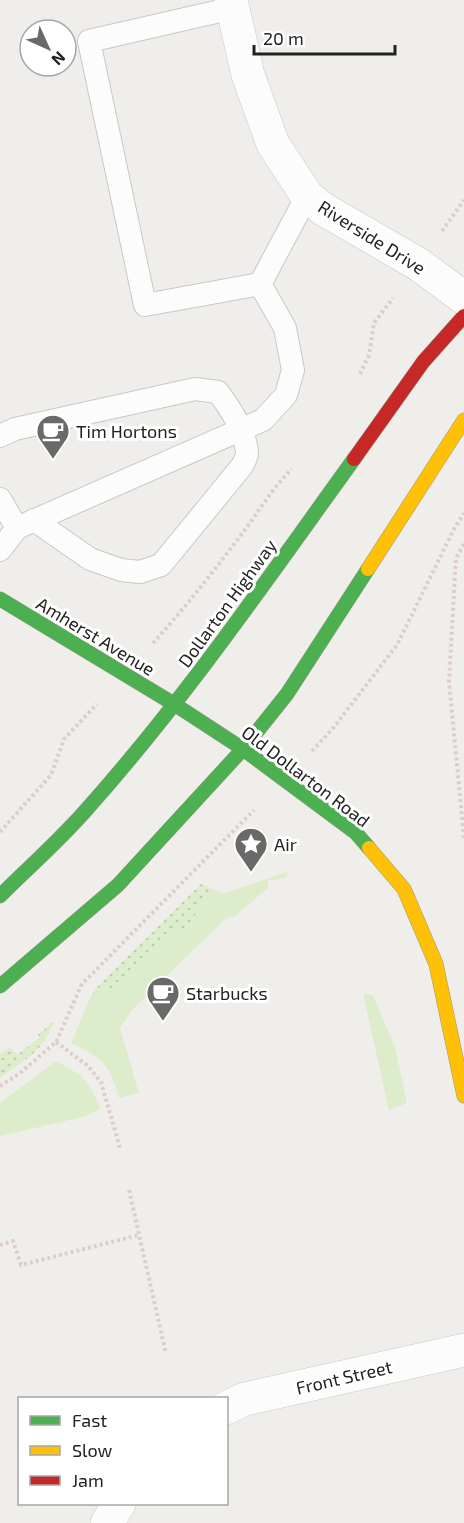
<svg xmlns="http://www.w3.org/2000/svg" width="464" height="1523" font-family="'Exo 2',sans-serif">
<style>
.grass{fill:url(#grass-dots)}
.garden{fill:#ddeccb}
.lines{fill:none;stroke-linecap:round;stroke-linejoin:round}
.lane-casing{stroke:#c9c8c7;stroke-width:24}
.street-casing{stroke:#c9c8c7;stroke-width:34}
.fast-casing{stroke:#999a82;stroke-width:15}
.slow-casing{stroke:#999a82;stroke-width:15}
.jam-casing{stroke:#999a82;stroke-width:15}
.path{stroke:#dccecd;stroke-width:4;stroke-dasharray:3 3;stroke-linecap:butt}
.lane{stroke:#fdfcfc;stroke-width:22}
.street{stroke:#fdfcfc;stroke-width:33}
.fast{stroke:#4caf50;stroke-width:14}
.slow{stroke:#ffc107;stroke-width:14}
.jam{stroke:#c62828;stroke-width:14}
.labels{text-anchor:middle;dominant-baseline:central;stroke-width:6;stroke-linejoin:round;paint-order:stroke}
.street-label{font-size:18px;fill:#222;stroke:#fff}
.poi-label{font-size:18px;fill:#222;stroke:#fff;text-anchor:start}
</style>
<defs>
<pattern id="grass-dots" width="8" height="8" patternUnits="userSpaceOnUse" patternTransform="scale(1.5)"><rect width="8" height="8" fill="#ddeccb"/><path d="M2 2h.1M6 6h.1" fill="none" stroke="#bdcaae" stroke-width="1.8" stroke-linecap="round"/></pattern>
</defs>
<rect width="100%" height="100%" fill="#f0eeeb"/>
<g class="grass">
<path d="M201,884L211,888L190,924L183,929L169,933L133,967L116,990L99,988L90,998L97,987Z"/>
<path d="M53,1022C47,1048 21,1064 0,1077V1054L10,1047L17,1055L40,1037L38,1035Z"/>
</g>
<g class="garden">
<path d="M286,872L289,874L285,878L267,881L269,887L234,917L226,918L132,1010L120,1028L139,1093L119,1098C110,1064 103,1059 71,1043L90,998L99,987L116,990L133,967L169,933L183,929L190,924L211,888L223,894Z"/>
<path d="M363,994L373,995L395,1047L407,1103L389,1110Z"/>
<path d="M56,1061C84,1077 87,1077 100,1108L87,1116L0,1136V1103Z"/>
</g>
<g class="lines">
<g class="lane-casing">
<g id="lane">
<path d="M233,8L89,41L145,305L260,284"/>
<path d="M260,284L307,196"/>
<path d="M0,436L15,429L195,389L218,392C230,408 246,432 247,453C247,457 244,462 242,466L161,565L140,572L121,570L90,559L34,520"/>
<path d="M0,499L17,528"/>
<path d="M0,550L17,528L263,420L286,395L293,370L285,328L260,284"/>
</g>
</g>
<g class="street-casing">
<g id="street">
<path d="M231,0L248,75L273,144L307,196L323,209L418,264L464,298"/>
<path d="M226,1408L245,1399L464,1350"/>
<path d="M107,1523L119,1504"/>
</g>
</g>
<g class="fast-casing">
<g id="fast">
<path d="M0,599L174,704L243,749L356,833L369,848"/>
<path d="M0,896C29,867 60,840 87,809C185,699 268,578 354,459"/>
<path d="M0,986L118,885L243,749L287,694L368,569"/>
</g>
</g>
<g class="slow-casing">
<g id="slow">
<path d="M368,569L464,420"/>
<path d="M369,848L404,889L436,964L464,1096"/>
</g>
</g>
<g class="jam-casing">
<path id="jam" d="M354,459L423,362L464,316"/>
</g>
<g class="path">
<path d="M442,231L464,200"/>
<path d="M360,374L369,355L374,323L393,298"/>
<path d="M464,544L456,558L449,681L464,838"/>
<path d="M153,643C184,609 213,572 241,535C258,513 272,488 292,469"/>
<path d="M312,751L334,727L397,645L453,531L464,513"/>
<path d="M0,832L51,775L64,739L97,704"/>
<path d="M56,1042L88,1066L101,1082L120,1148"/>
<path d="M0,1086L19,1074L56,1042L82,984L254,810"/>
<path d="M129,1190L166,1354"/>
<path d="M0,1245L13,1241L21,1265L139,1235"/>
</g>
<use href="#lane" class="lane"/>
<use href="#street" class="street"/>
<use href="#fast" class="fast"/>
<use href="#slow" class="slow"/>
<use href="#jam" class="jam"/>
</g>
<defs>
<g id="cafe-pin" transform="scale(1.725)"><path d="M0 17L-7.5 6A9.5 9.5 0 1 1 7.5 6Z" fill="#6a6968" stroke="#fff"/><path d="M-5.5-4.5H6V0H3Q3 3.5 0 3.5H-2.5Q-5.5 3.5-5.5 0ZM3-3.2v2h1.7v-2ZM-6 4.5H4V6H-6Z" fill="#fff"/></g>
<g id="sight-pin" transform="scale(1.725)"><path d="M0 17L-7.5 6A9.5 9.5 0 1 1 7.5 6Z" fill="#6a6968" stroke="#fff"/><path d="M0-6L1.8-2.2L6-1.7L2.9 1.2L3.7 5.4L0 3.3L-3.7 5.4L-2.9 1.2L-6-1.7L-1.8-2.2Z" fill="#fff"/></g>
</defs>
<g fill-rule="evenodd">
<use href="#cafe-pin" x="53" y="431"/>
<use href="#sight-pin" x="251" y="844"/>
<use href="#cafe-pin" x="163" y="993"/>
</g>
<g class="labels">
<g class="street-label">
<text transform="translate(372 237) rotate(32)">Riverside Drive</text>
<text transform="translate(227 603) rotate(-54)">Dollarton Highway</text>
<text transform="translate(96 636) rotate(31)">Amherst Avenue</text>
<text transform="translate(306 776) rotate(37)">Old Dollarton Road</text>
<text transform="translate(344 1377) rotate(-13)">Front Street</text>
</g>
<g class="poi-label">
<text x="76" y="431">Tim Hortons</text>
<text x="274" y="844">Air</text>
<text x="186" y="993">Starbucks</text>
</g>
</g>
<rect x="18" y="1397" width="210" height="108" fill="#ffffff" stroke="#a7a7a7" stroke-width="1.5"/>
<rect x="30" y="1416" width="30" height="9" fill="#4caf50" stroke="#a7a7a7" stroke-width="1.5"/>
<text x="72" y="1427" font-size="18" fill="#222222">Fast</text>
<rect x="30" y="1446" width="30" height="9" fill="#ffc107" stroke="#a7a7a7" stroke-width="1.5"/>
<text x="72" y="1457" font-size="18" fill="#222222">Slow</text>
<rect x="30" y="1476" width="30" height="9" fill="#c62828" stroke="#a7a7a7" stroke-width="1.5"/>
<text x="72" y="1487" font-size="18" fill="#222222">Jam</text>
<g transform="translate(48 48) rotate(135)"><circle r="28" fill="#ffffff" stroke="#a7a7a7" stroke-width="1.5"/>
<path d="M0-4.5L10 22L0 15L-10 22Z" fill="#6a6968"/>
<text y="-9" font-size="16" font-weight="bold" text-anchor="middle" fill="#222222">N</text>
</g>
<path d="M254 45v9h141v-9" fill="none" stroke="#222222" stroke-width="3"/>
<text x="263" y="45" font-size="18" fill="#222222" stroke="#ffffff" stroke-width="4.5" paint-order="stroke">20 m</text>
</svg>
